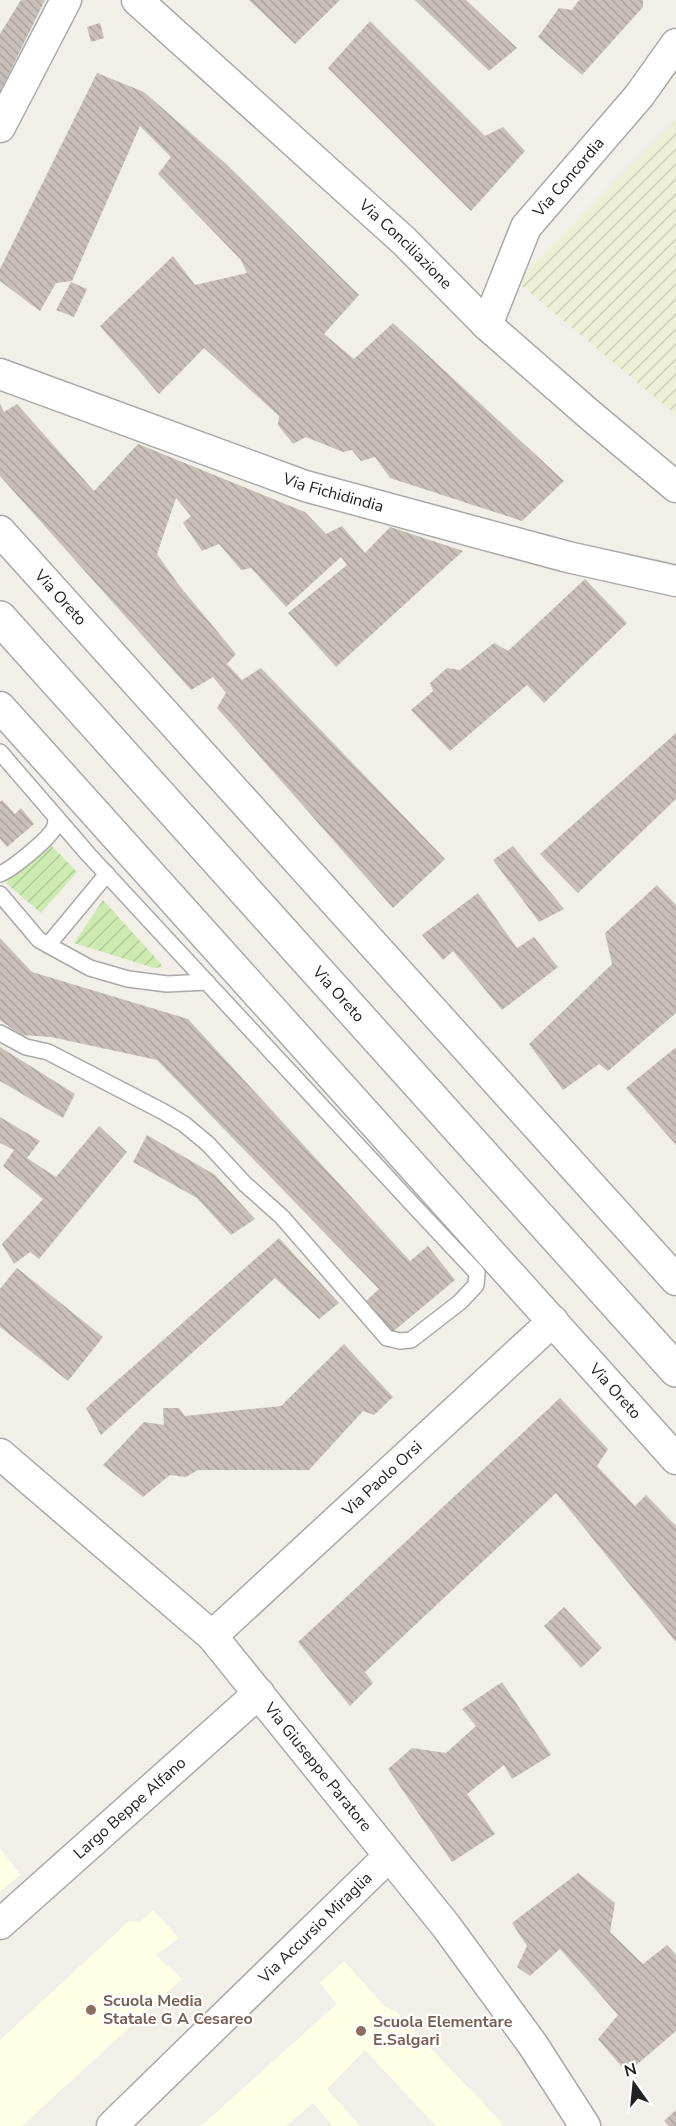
<svg xmlns="http://www.w3.org/2000/svg" width="676" height="2126" font-family="'Nunito Sans',sans-serif">
<style>
.education{fill:#ffffe5}
.farmland{fill:url(#farmland-furrows)}
.garden{fill:url(#garden-furrows)}
.building{fill:url(#building-back-hatch)}
.lines{fill:none;stroke-linecap:round;stroke-linejoin:round}
.service-casing{stroke:#a9a9a9;stroke-width:18}
.minor-casing{stroke:#a9a9a9;stroke-width:33}
.tertiary-casing{stroke:#a9a9a9;stroke-width:36}
.service{stroke:#fff;stroke-width:15}
.minor{stroke:#fff;stroke-width:30}
.tertiary{stroke:#fff;stroke-width:33}
.education-dot{fill:#8d6e63;stroke:#fff;stroke-width:2}
.labels{text-anchor:middle;dominant-baseline:central;stroke-width:4.5;stroke-linejoin:round;paint-order:stroke}
.street-label{font-size:16px;fill:#222;stroke:#fff}
.education-label{font-size:16px;font-weight:bold;fill:#785e54;stroke:#fff;text-anchor:start}
</style>
<defs>
<pattern id="farmland-furrows" width="10" height="10" patternUnits="userSpaceOnUse" patternTransform="scale(1.5)"><rect width="10" height="10" fill="#eef0d5"/><path d="M-1 1l2-2M0 10L10 0M9 11l2-2" fill="none" stroke="#ccceb7"/></pattern>
<pattern id="garden-furrows" width="10" height="10" patternUnits="userSpaceOnUse" patternTransform="scale(1.5)"><rect width="10" height="10" fill="#cdebb0"/><path d="M-1 1l2-2M0 10L10 0M9 11l2-2" fill="none" stroke="#b0c997"/></pattern>
<pattern id="building-back-hatch" width="6" height="6" patternUnits="userSpaceOnUse" patternTransform="scale(1.5)"><rect width="6" height="6" fill="#c7bfb8"/><path d="M-1 5l2 2M0 0l6 6M5-1l2 2" fill="none" stroke="#aba49e"/></pattern>
</defs>
<rect width="100%" height="100%" fill="#f2efe9"/>
<g class="education">
<path d="M0,1848L20,1875L0,1892Z"/>
<path d="M153,1910L179,1938L156,1955L182,1979L22,2126H0V2040L129,1921L140,1922Z"/>
<path d="M344,1961L383,2005L396,2012L503,2124L501,2126H436L365,2050L327,2089L360,2126H333L313,2103L286,2126H201L337,2004L320,1983Z"/>
</g>
<path class="farmland" d="M676,120V415L516,281Z"/>
<g class="garden">
<path d="M47,841L77,872L41,913L6,883Z"/>
<path d="M103,900L161,964L162,967L154,968L74,943Z"/>
</g>
<g class="building">
<path d="M21,0H45L0,92V34Z"/>
<path d="M249,0H340L295,44Z"/>
<path d="M415,0H466L517,48L489,71Z"/>
<path d="M579,0H643V7L582,75L538,37L559,8L572,10Z"/>
<path d="M370,21L485,136L503,127L525,151L471,211L328,68Z"/>
<path d="M100,23L104,38L91,42L87,27Z"/>
<path d="M97,73L144,92L226,164L359,295L324,334L354,359L393,323L564,481L522,521L390,478L375,457L361,461L352,450L343,452L306,437L293,444L278,425L279,416L204,348L159,394L100,326L173,256L195,285L247,273L241,260L158,174L171,157L140,126L72,281L56,283L40,311L0,281V269Z"/>
<path d="M71,282L87,289L74,317L56,310Z"/>
<path d="M0,404L4,412L17,404L94,491L138,444L305,512L326,534L342,526L365,553L390,527L463,551L336,667L288,613L347,565L341,557L286,607L251,568L241,570L219,544L202,551L183,523L191,516L176,498L157,554L178,584L236,654L227,664L242,680L261,668L445,859L393,908L217,708L226,693L213,677L191,690L0,476Z"/>
<path d="M585,579L627,623L544,703L527,685L450,751L411,710L433,691L430,683L447,668L460,670L494,643L508,651Z"/>
<path d="M676,733V799L578,893L540,854Z"/>
<path d="M2,800L15,814L21,808L34,824L7,847L0,839V802Z"/>
<path d="M513,846L564,909L539,922L493,860Z"/>
<path d="M657,885L676,905V1013L608,1071L599,1064L563,1090L529,1044L612,964L605,933Z"/>
<path d="M478,893L517,948L534,937L558,967L502,1010L453,951L443,960L422,935Z"/>
<path d="M0,938L32,972L188,1019L410,1261L428,1246L455,1280L389,1335L366,1301L379,1289L157,1060L51,1037L21,1035L0,1020Z"/>
<path d="M0,1047L75,1094L63,1118L0,1081Z"/>
<path d="M675,1048L676,1049V1145L626,1088Z"/>
<path d="M0,1117L40,1141L27,1158L56,1177L99,1126L127,1152L39,1259L30,1252L14,1264L2,1244L43,1199L3,1166L14,1150L0,1143Z"/>
<path d="M147,1135L215,1175L255,1219L231,1235L197,1198L133,1162Z"/>
<path d="M279,1238L339,1303L319,1319L275,1278L101,1435L86,1408Z"/>
<path d="M17,1268L103,1337L68,1381L0,1327V1289Z"/>
<path d="M344,1344L393,1397L374,1415L363,1411L309,1470H198L186,1477L170,1475L143,1497L103,1465L144,1422L164,1425L163,1408H179L185,1416L281,1406Z"/>
<path d="M560,1398L608,1449L597,1466L635,1506L646,1495L676,1526V1642L556,1493L365,1672L373,1683L350,1706L298,1642Z"/>
<path d="M564,1607L602,1648L581,1668L544,1626Z"/>
<path d="M502,1682L551,1755L512,1779L504,1765L467,1794L495,1834L452,1862L388,1769L412,1748L446,1753L476,1726L462,1709Z"/>
<path d="M578,1873L615,1903L610,1932L643,1964L667,1945L676,1955V2031L627,2073L598,2039L618,2015L560,1949L530,1976L517,1967L527,1946L512,1923Z"/>
<path d="M676,2110V2126H669L664,2121Z"/>
</g>
<g class="lines">
<g class="service-casing">
<g id="service">
<path d="M0,752L88,854L414,1206L477,1273L476,1285L460,1302L411,1340L400,1341L387,1338L282,1217L245,1184L208,1144L184,1124L162,1111L48,1052L26,1047L0,1033"/>
<path d="M0,874C12,869 51,838 55,826C56,823 56,820 56,817"/>
<path d="M0,894L39,940L90,968L128,979L167,984L207,982"/>
<path d="M48,945L107,874"/>
</g>
</g>
<g class="minor-casing">
<g id="minor">
<path id="s1" d="M137,0L404,241L487,325L590,415L676,487"/>
<path d="M0,127L66,0"/>
<path id="s2" d="M487,325L526,227L639,96L676,44"/>
<path id="s3" d="M0,374L305,486L568,557L676,581"/>
<path id="s4" d="M0,531L676,1280"/>
<path id="s5" d="M0,707L676,1459"/>
<path id="s6" d="M0,1454L212,1636L446,1926L533,2045L585,2126"/>
<path id="s7" d="M212,1636L553,1321"/>
<path id="s8" d="M0,1924L259,1693"/>
<path id="s9" d="M112,2126L389,1856"/>
</g>
</g>
<g class="tertiary-casing">
<g id="tertiary">
<path id="s10" d="M0,618L676,1370"/>
</g>
</g>
<use href="#service" class="service"/>
<use href="#minor" class="minor"/>
<use href="#tertiary" class="tertiary"/>
</g>
<g class="education-dot">
<circle cx="91" cy="2010" r="6"/>
<circle cx="361" cy="2031" r="6"/>
</g>
<g class="labels">
<g class="street-label">
<text stroke="none"><textPath href="#s2" startOffset="171">Via Concordia</textPath></text>
<text stroke="none"><textPath href="#s1" startOffset="363">Via Conciliazione</textPath></text>
<text stroke="none"><textPath href="#s3" startOffset="354">Via Fichidindia</textPath></text>
<text stroke="none"><textPath href="#s4" startOffset="90">Via Oreto</textPath></text>
<text stroke="none"><textPath href="#s10" startOffset="506">Via Oreto</textPath></text>
<text stroke="none"><textPath href="#s5" startOffset="920">Via Oreto</textPath></text>
<text stroke="none"><textPath href="#s7" startOffset="232">Via Paolo Orsi</textPath></text>
<text stroke="none"><textPath href="#s6" startOffset="448">Via Giuseppe Paratore</textPath></text>
<text stroke="none"><textPath href="#s8" startOffset="174">Largo Beppe Alfano</textPath></text>
<text stroke="none"><textPath href="#s9" startOffset="284">Via Accursio Miraglia</textPath></text>
</g>
<g class="education-label">
<text x="103" y="2001">Scuola Media<tspan x="103" dy="18">Statale G A Cesareo</tspan></text>
<text x="373" y="2022">Scuola Elementare<tspan x="373" dy="18">E.Salgari</tspan></text>
</g>
</g>
<g transform="translate(634 2084) rotate(345)" stroke="#ffffff" stroke-width="4.5" paint-order="stroke">
<path d="M0-4.5L10 22L0 15L-10 22Z" fill="#222222"/>
<text y="-9" font-size="16" font-weight="bold" text-anchor="middle" fill="#222222">N</text>
</g>
</svg>
